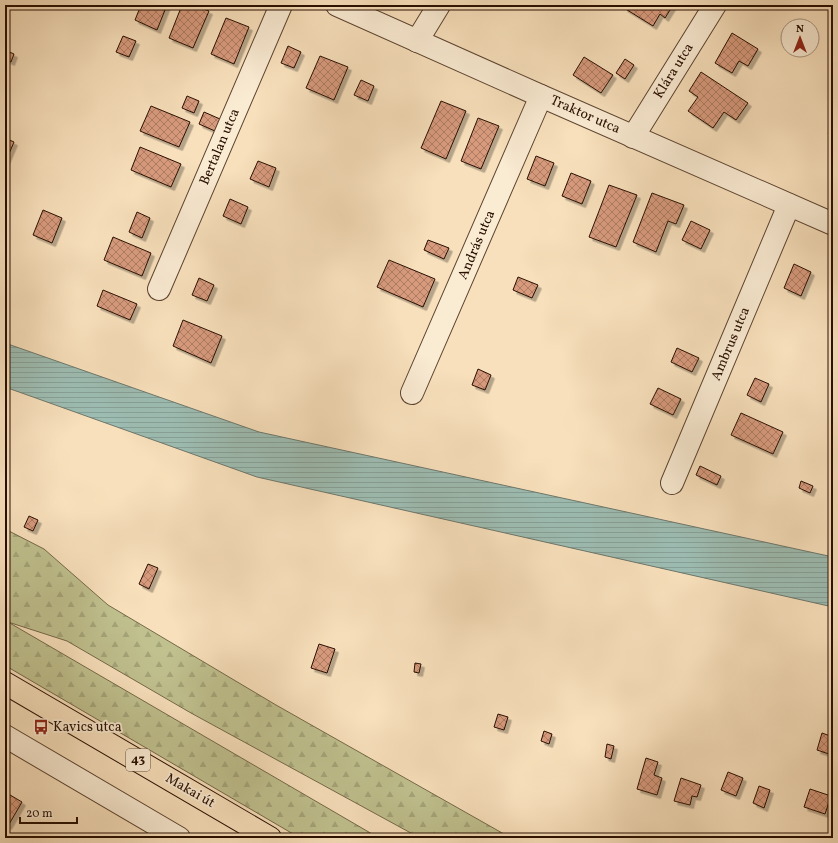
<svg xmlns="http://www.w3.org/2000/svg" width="838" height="843" font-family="Vollkorn,serif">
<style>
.forest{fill:url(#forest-firs);stroke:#746848}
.water{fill:url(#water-rules);stroke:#6e776b}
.building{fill:url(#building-cross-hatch);stroke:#280f00;filter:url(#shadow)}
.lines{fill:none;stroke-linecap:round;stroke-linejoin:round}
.minor-casing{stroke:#5c432f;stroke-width:24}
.primary-casing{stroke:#280f00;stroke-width:24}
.minor{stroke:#faebd3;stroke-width:22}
.primary{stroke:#f8e0bc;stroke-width:22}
.labels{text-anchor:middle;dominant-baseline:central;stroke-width:3.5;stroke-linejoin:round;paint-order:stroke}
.shield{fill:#faebd3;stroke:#67513f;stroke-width:1}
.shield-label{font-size:13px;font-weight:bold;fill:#280f00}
.street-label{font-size:14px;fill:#280f00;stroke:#faebd3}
.poi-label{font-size:14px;fill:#280f00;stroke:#faebd3;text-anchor:start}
</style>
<defs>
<pattern id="forest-firs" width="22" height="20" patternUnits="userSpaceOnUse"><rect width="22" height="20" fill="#c0c18f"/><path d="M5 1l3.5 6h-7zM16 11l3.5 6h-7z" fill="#a5a57a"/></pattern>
<pattern id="water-rules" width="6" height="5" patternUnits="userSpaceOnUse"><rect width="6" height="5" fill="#9dbdb3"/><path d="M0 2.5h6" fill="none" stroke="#87a198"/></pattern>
<pattern id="building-cross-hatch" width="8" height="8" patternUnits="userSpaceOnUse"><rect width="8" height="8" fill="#d79a7d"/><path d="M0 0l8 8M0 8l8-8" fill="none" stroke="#ae7c64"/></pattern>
<filter id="shadow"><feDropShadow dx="3.5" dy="3.5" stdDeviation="0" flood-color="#0004"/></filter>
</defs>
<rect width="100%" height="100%" fill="#f8e0bc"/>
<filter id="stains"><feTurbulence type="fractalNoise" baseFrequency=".005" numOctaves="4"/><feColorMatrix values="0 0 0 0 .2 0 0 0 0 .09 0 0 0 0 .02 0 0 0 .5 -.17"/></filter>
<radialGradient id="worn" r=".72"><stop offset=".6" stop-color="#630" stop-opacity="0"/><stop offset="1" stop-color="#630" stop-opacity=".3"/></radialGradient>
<path class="forest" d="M5,529L44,549L108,605L276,705L511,838H420L191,713L67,641L8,622L379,838H300L6,666L5,665Z"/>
<path class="water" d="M5,343L259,432L833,557V607L257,477L5,387Z"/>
<g class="building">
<path d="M141,5H167L157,30L135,20Z"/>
<path d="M182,5H193L209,11L193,48L169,38Z"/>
<path d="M626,5H673L665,18L660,14L653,26L624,8Z"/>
<path d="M226,18L249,27L234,64L211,54Z"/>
<path d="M732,33L758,49L748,66L739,61L732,73L715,63Z"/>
<path d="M123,36L136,41L129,57L116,52Z"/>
<path d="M288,46L301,52L294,68L281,63Z"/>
<path d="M5,50L14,54L11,62L5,59Z"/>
<path d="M320,56L348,67L334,100L306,88Z"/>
<path d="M584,57L613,75L601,93L573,75Z"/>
<path d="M625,59L634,65L625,79L616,73Z"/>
<path d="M701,72L748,103L736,120L724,112L713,128L688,111L698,97L689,91Z"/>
<path d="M361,80L374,86L368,101L354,95Z"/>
<path d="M187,96L199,101L194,113L182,108Z"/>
<path d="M441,101L466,111L446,159L421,148Z"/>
<path d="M151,106L190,122L179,147L140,131Z"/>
<path d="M204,112L220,119L215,131L199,124Z"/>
<path d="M478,118L499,126L481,169L461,161Z"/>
<path d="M833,127V137L828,134Z"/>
<path d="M5,138L14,142L5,163Z"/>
<path d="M140,147L181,164L171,187L131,170Z"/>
<path d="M536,156L554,163L545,186L527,179Z"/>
<path d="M258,161L276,168L269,187L250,179Z"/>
<path d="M571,173L591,181L582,204L562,196Z"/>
<path d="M609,185L637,195L616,247L589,237Z"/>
<path d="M652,193L684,205L676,224L668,221L656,252L633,242Z"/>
<path d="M230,199L248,207L241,224L223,216Z"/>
<path d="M43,210L62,218L52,243L33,235Z"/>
<path d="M137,212L150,218L142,238L129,232Z"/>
<path d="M691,221L710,230L701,249L682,240Z"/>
<path d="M113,237L151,253L142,276L104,260Z"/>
<path d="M428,240L449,248L444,259L424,250Z"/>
<path d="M389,260L435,279L423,307L377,287Z"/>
<path d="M794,264L811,272L801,296L784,288Z"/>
<path d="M518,277L538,285L532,298L513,290Z"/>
<path d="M199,278L214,285L207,301L192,295Z"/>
<path d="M103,290L137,304L130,320L97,306Z"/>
<path d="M183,320L222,336L211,363L173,346Z"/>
<path d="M677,348L699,358L692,372L671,362Z"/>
<path d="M478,369L491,375L485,390L472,385Z"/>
<path d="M755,378L769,384L761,402L747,395Z"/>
<path d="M658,388L681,399L673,415L650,404Z"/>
<path d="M741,413L783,432L773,454L731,435Z"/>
<path d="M700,466L721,476L717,485L696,475Z"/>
<path d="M801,481L813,486L810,493L799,488Z"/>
<path d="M29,516L38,520L33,531L24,527Z"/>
<path d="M148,564L158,568L149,589L139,584Z"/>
<path d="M319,644L335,649L327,673L311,668Z"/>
<path d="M415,663L421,664L419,673L414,672Z"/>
<path d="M498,714L508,717L504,730L494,727Z"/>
<path d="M544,731L552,734L549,744L541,741Z"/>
<path d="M822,733L833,737V743L829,754L817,750Z"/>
<path d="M607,744L614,746L611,759L605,757Z"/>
<path d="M646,758L658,762L654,775L662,778L657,795L637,789Z"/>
<path d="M728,772L743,778L736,796L721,790Z"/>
<path d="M681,778L701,785L697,797L692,796L690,805L674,801Z"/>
<path d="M759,786L770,790L764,808L753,803Z"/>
<path d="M810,789L831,796L825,814L804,807Z"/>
<path d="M5,792L22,802L8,826L5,824Z"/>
</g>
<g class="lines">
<g class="minor-casing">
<g id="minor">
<path d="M337,5L541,96L833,224"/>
<path d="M417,41L439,5"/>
<path d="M633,137L715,5"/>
<path d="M159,289L281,5"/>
<path d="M412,393L541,96"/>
<path d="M672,483L789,205"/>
<path d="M5,736L179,838"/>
</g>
</g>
<g class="primary-casing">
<path id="primary" d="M5,683L270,838"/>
</g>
<use href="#minor" class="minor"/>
<use href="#primary" class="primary"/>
</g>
<defs>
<g id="bus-bare" transform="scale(1.2)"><path d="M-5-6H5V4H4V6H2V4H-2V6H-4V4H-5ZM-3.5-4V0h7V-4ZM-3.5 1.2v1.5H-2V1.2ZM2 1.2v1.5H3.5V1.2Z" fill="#8f2418" stroke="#faebd3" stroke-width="2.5" paint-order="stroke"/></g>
</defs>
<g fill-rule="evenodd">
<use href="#bus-bare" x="41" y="727"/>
</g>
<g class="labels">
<rect class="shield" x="126" y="749" width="24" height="22" rx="3"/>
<g class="shield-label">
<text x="138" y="760">43</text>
</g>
<g class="street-label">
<text transform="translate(674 71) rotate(-58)">Klára utca</text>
<text transform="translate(585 115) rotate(24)">Traktor utca</text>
<text transform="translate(220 147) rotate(-67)">Bertalan utca</text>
<text transform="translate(477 245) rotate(-67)">András utca</text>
<text transform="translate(731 344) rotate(-67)">Ambrus utca</text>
<text transform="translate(190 791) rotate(30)">Makai út</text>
</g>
<g class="poi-label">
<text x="53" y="727">Kavics utca</text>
</g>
</g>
<rect width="838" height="843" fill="none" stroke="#f8e0bc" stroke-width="20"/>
<rect x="6" y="6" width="826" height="831" fill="none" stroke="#280f00" stroke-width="2"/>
<rect x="10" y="10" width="818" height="823" fill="none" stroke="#280f00"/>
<g transform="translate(800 38)"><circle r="19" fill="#faebd3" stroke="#a6937f"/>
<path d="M0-3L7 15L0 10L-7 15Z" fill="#8f2418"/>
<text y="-6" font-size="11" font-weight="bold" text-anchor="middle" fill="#280f00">N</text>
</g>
<path d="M20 817v6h57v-6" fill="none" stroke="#280f00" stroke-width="2"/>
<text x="26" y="817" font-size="12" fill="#280f00" stroke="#faebd3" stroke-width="3" paint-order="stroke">20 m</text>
<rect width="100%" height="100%" filter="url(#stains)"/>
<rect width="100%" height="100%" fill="url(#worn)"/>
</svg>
